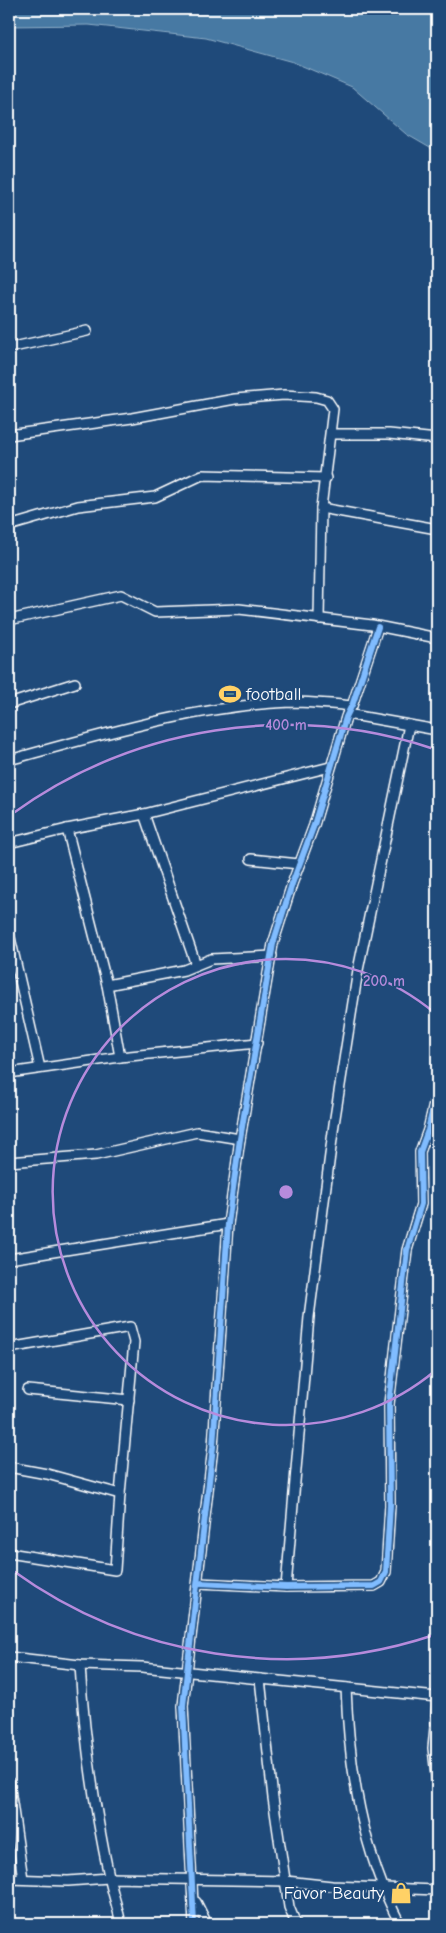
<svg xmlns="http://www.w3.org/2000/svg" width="446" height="1933" font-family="'Comic Neue',sans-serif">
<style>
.green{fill:#50828e;stroke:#a8c0c6}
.water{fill:#4679a3;stroke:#90afc8}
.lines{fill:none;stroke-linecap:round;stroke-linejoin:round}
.minor-casing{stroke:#fff;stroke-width:12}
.minor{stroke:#1f4a7a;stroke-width:9}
.cycleway-casing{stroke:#1f4a7a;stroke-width:9}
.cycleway{stroke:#80bcff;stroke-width:6}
.ring{fill:none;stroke:#b68bdc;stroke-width:2.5}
.labels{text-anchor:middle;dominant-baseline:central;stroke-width:4;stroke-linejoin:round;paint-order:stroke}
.poi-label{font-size:18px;fill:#fff;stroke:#1f4a7a;text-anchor:start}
.centre{fill:#b68bdc;stroke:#1f4a7a;stroke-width:2.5}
.ring-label{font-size:15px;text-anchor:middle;font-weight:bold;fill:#b68bdc;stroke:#1f4a7a;stroke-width:4;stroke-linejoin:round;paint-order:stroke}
</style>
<rect width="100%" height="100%" fill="#1f4a7a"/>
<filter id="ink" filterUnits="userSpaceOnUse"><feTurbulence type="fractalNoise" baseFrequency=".02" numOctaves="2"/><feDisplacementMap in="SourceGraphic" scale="10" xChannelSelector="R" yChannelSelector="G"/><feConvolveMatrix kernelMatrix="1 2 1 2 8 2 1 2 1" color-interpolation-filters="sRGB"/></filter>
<g filter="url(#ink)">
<path class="green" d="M220,688H240L241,699L220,700Z"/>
<path class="water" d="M9,9H437V152L406,134L352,87L293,62L206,38L89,25L9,26Z"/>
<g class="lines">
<g class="minor-casing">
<g id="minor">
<path d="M9,348L87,331"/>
<path d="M331,434H389L437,439"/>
<path d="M9,435L132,418L235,399L284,395L316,397L327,400L333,409L321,508L319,619"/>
<path d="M321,508L437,529"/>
<path d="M9,526L78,506L155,497L202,475L326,478"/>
<path d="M9,620L121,595L155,612L239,609L372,625L437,638"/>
<path d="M9,704L75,683"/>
<path d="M347,714L437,730"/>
<path d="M9,760C96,736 200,705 291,702C311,702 331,704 352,706"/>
<path d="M144,814L196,965"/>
<path d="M67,829L144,814L330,767"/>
<path d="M9,843L67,829L107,985L120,1057"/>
<path d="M251,859L299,864"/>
<path d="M9,933L40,1068"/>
<path d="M107,985L184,970L211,959L272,956"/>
<path d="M9,1073L120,1057L257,1043"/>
<path d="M9,1162L96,1155L197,1132L240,1139"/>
<path d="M9,1259L228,1224"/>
<path d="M9,1348L130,1327L134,1342L120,1494L115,1570L9,1553"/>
<path d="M28,1390L129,1400"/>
<path d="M9,1467L47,1474L120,1494"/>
<path d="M198,1583L286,1587L374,1586L381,1582L386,1572L390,1505L389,1404L407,1250L421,1204L420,1152L428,1130L437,1091"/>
<path d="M286,1587L309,1317L334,1124L358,970L409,725"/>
<path d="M9,1657L80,1665L142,1667L437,1697"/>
<path d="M80,1665C84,1736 94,1806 109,1876C112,1892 118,1908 121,1924"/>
<path d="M260,1679L273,1798L289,1907L296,1924"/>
<path d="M346,1688C349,1769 362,1851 400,1924"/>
<path d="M437,1706L433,1748L437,1785"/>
<path d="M9,1782L23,1879"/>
<path d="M9,1879L68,1881L109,1878L286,1881L332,1886L437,1890"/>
<path d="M196,1902L207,1924"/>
<path d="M194,1924L183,1706L213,1447L228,1224L240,1139L273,944L292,884L314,825L346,717L353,703L378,627"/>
</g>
</g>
<use href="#minor" class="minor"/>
<g class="cycleway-casing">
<g id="cycleway">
<path d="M198,1583L286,1587L374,1586L381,1582L386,1572L390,1505L389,1404L407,1250L421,1204L420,1152L428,1130L437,1091"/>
<path d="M194,1924L183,1706L213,1447L228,1224L240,1139L273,944L292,884L314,825L346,717L353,703L378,627"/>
</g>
</g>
<use href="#cycleway" class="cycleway"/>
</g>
</g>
<g class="ring">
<path d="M436 1370A233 233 0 1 1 436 1014"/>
<path d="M434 1635A467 467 0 0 1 12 1570M12 814A467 467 0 0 1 434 749"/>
</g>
<defs>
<g id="stadium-bare" transform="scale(1.725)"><path d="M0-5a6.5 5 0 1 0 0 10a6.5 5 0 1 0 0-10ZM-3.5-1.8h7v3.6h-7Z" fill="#ffd166" stroke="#1f4a7a" stroke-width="2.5" paint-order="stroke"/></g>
<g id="shop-bare" transform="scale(1.725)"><path d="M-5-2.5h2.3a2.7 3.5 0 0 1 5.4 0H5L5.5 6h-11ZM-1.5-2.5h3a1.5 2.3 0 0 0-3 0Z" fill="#ffd166" stroke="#1f4a7a" stroke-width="2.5" paint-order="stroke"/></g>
</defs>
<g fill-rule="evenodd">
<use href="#stadium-bare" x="230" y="694"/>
<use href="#shop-bare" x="401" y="1893"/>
</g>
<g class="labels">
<g class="poi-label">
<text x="246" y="694">football</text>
<text x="384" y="1893" text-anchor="end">Favor Beauty</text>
</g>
</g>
<circle cx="286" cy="1192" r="8" class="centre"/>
<g class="ring-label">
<text x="286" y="730">400 m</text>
<text x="384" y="986">200 m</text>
</g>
<rect width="446" height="1933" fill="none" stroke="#1f4a7a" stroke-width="30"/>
<rect x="15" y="15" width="416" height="1903" fill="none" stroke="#fff" stroke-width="2" filter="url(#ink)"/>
</svg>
